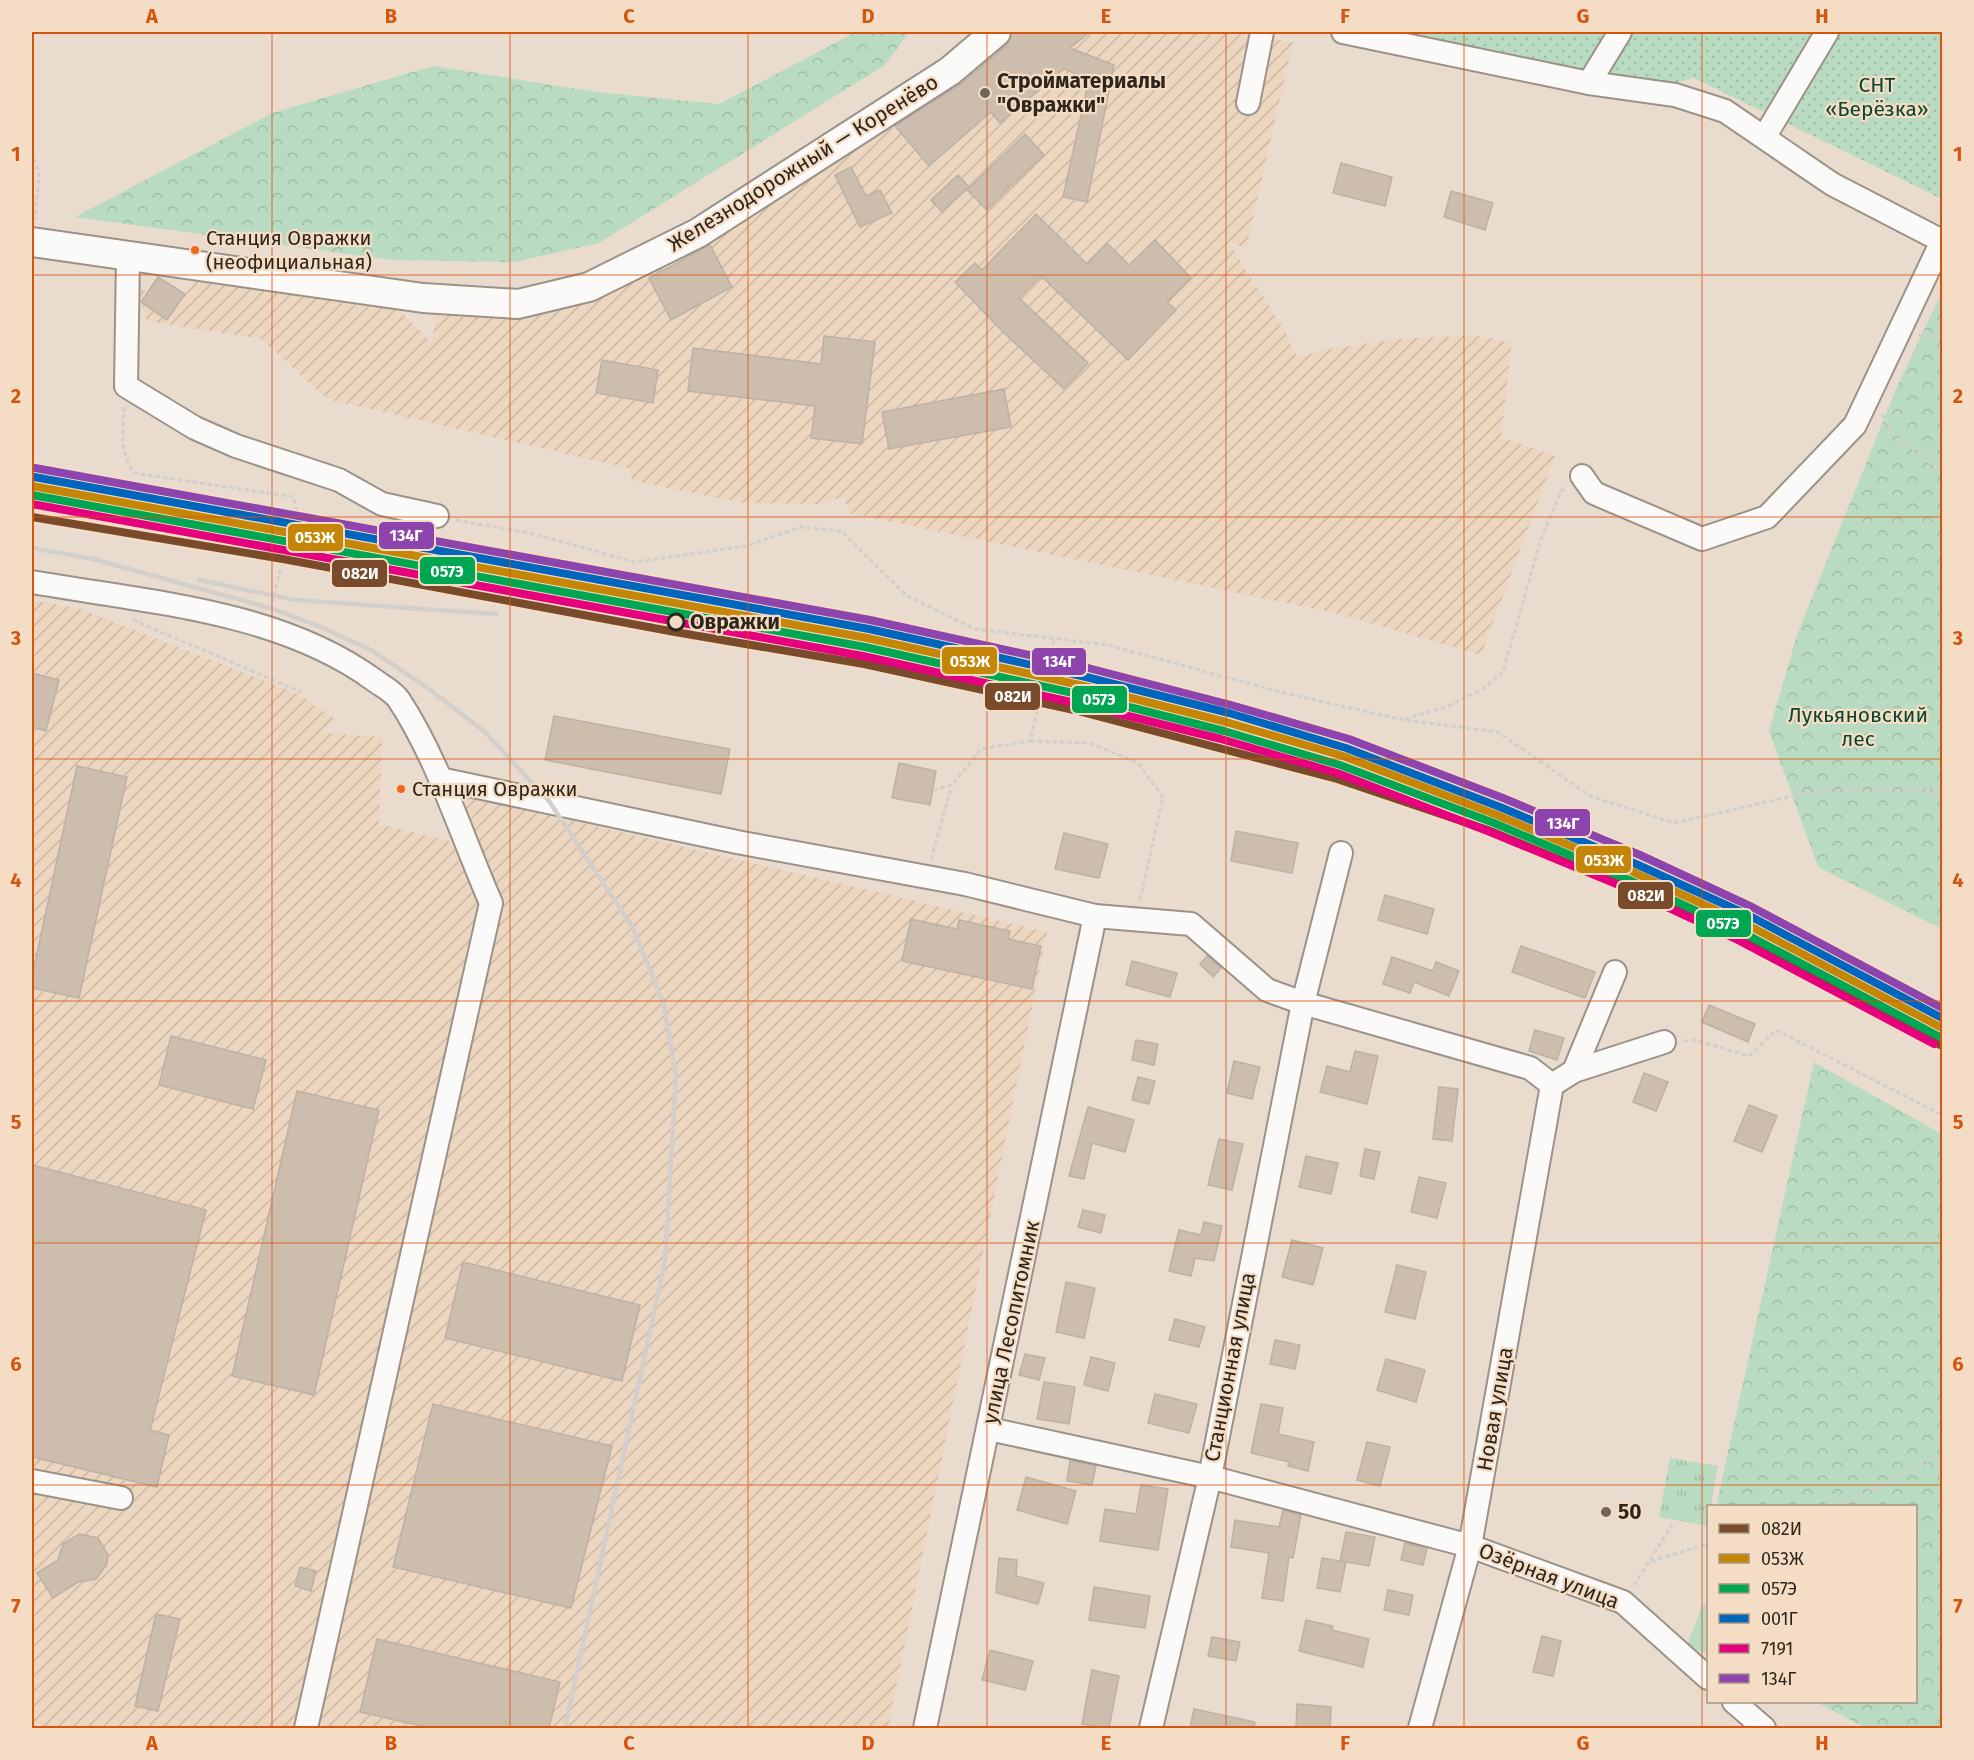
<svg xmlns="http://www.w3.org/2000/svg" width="1974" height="1760" font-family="'Fira Sans',sans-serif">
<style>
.industrial{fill:url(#industrial-furrows)}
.grass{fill:url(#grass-dots)}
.forest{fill:url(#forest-crowns)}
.park{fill:url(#park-tufts)}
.pitch{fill:#b9dbc1}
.building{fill:#ccbdac;stroke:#bbb1a6;stroke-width:1.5}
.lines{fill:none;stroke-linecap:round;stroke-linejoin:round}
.minor-casing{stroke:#9b9288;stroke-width:26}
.major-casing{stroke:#9b9288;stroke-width:32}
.path{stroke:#d2cecb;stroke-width:3;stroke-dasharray:4.5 3;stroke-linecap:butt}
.minor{stroke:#fcfaf8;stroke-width:22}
.major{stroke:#fcfaf8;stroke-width:28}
.rail{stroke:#d3cfcb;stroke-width:4.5}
.rail-1-casing{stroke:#f4ddc4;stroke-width:12}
.rail-2-casing{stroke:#f4ddc4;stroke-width:12}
.rail-3-casing{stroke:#f4ddc4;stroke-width:12}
.rail-4-casing{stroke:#f4ddc4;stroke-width:12}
.rail-5-casing{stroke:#f4ddc4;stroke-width:12}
.rail-6-casing{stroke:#f4ddc4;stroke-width:12}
.rail-1{stroke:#7a4b2a;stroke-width:8}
.rail-2{stroke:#c58607;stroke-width:8}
.rail-3{stroke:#00a651;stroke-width:8}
.rail-4{stroke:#0065bd;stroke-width:8}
.rail-5{stroke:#e5007d;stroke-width:8}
.rail-6{stroke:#8e44ad;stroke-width:8}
.grid{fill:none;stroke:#d5540e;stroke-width:1.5;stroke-opacity:0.55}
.poi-dot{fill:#6f665b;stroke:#f4ddc4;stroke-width:2}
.bus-dot{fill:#f26522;stroke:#f4ddc4;stroke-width:2}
.stop-dot{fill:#f4ddc4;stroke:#2e261c;stroke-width:3}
.labels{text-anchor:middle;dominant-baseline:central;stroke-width:4.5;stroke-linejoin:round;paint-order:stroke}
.bus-label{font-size:20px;fill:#2e261c;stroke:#f4ddc4;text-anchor:start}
.poi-label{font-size:21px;font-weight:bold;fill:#2e261c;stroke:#f4ddc4;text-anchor:start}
.park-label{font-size:21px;fill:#08462f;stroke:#f4ddc4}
.street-label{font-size:21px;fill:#2e261c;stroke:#f4ddc4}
.stop-label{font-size:21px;font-weight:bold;fill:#2e261c;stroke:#f4ddc4;text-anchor:start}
.line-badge{stroke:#f4ddc4;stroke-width:2}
.badge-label{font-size:16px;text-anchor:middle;font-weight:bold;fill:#fff}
.neatline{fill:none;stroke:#d5540e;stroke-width:2}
.grid-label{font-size:20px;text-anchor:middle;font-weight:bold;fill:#d5540e}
</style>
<defs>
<pattern id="industrial-furrows" width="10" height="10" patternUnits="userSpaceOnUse" patternTransform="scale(1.5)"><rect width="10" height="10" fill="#ecd6c0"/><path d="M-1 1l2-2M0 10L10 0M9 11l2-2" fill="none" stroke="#cbb8a4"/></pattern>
<pattern id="grass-dots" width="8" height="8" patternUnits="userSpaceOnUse" patternTransform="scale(1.5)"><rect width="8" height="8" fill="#b9dbc1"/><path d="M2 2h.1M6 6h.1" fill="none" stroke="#9fbca5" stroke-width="1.8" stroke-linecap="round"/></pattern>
<pattern id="forest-crowns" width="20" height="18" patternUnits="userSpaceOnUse" patternTransform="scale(1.5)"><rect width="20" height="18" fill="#b9dbc1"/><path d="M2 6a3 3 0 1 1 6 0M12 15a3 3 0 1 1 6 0" fill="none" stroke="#9fbca5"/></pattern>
<pattern id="park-tufts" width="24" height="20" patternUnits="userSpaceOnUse" patternTransform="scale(1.5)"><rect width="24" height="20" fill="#b9dbc1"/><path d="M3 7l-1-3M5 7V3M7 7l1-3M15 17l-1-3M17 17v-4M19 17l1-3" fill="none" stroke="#9fbca5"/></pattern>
</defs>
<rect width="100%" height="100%" fill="#e9dccf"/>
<g class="industrial">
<path d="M1007,32H1223L1293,42L1246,248L1228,242L1284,329L1297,357L1330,349L1395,339L1473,335L1512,343L1501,437L1555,456L1481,655L1335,613L849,513L844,497L817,504L743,503L633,481L628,468L327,399L261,339L147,321L141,302L139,290L185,294L194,281L398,309L431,342L438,311L596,299L895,126Z"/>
<path d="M32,600L80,609L296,693L335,719L324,733L382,737L379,824L457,843L467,796L1047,932L888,1728H32Z"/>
</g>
<path class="grass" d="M1402,32H1942V199L1694,78L1670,84L1596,72Z"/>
<g class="forest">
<path d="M856,32H909L885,65L599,243L514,262L392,260L75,217L272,113L433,66L597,92L719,104Z"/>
<path d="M1942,292V929L1818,867L1769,731L1797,635L1896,389Z"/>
<path d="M1814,1062L1942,1134V1728H1866L1816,1702H1916V1506H1716Z"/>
</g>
<path class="park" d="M1670,1458L1718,1466L1707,1526L1659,1517Z"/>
<path class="pitch" d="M1702,1605H1708V1654L1687,1646Z"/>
<g class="building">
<path d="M1012,32H1090L1070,48L1114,65L1087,202L1063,197L1089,79L1064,69L1000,123L991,112L929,166L895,126L961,84L1007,45Z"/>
<path d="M1025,134L1044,155L1011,186L1007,185L1009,188L987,210L967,190Z"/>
<path d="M1341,163L1392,177L1385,206L1333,193Z"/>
<path d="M851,167L866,196L880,190L892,213L860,227L835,175Z"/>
<path d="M958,175L969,187L942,212L931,200Z"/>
<path d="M1451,191L1493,203L1485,230L1444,217Z"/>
<path d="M1036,214L1087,264L1107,243L1129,265L1155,240L1191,278L1167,302L1176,310L1128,360L1041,276L1019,298L1088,363L1064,389L1002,331L955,282L975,263L982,270Z"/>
<path d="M710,245L732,287L671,320L649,278Z"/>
<path d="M158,277L185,294L167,320L141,302Z"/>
<path d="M824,336L875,342L862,444L811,438L815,406L688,391L693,348L821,364Z"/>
<path d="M602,360L658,370L653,403L596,393Z"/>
<path d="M1004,389L1011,427L889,449L882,412Z"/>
<path d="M32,673L59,680L46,731L32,727Z"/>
<path d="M554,716L730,749L721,794L545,760Z"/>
<path d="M899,763L936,771L930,805L892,798Z"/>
<path d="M77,766L127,777L79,998L32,988V977Z"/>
<path d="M1236,831L1298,843L1292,873L1231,861Z"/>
<path d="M1064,833L1108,844L1099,878L1055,869Z"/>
<path d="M1385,895L1434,909L1427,934L1378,920Z"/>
<path d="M911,919L957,929L959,920L1010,931L1008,939L1041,946L1032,989L902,961Z"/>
<path d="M1521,946L1595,972L1585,998L1512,972Z"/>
<path d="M1207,956L1221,968L1213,977L1200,964Z"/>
<path d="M1392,957L1433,971L1436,962L1459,971L1449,996L1414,982L1410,993L1383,984Z"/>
<path d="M1132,961L1177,973L1170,997L1126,985Z"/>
<path d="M1709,1005L1755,1024L1748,1042L1702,1022Z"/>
<path d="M1535,1030L1564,1038L1557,1060L1529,1051Z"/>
<path d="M171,1036L266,1060L253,1109L159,1085Z"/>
<path d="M1136,1040L1158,1044L1154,1065L1132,1060Z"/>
<path d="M1355,1051L1378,1056L1367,1104L1320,1092L1327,1066L1350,1072Z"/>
<path d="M1234,1061L1260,1067L1252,1099L1227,1093Z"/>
<path d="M1644,1073L1668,1082L1656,1111L1633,1102Z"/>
<path d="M1138,1077L1155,1081L1149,1104L1132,1100Z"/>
<path d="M1439,1087L1458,1089L1452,1141L1433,1139Z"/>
<path d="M297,1091L379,1110L314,1395L232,1376Z"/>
<path d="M1749,1105L1777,1116L1762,1152L1734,1141Z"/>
<path d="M1088,1107L1134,1120L1125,1152L1092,1143L1084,1179L1069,1176Z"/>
<path d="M1219,1139L1243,1144L1232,1190L1208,1185Z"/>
<path d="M1365,1149L1380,1152L1374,1179L1360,1176Z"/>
<path d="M1306,1156L1338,1163L1331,1194L1299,1187Z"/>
<path d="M32,1165L206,1210L150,1430L169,1435L157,1487L32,1457Z"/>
<path d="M1419,1177L1446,1183L1437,1218L1411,1212Z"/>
<path d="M1083,1210L1105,1215L1101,1233L1078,1227Z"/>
<path d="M1204,1222L1222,1226L1214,1261L1195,1258L1191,1276L1169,1271L1179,1230L1201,1235Z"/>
<path d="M1292,1240L1323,1248L1313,1285L1282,1277Z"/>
<path d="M463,1262L640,1305L622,1381L445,1338Z"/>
<path d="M1397,1265L1426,1272L1415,1319L1385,1312Z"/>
<path d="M1066,1282L1095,1288L1084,1338L1056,1332Z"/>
<path d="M1175,1319L1205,1327L1199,1347L1169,1340Z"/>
<path d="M1275,1340L1300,1345L1295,1369L1270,1364Z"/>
<path d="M1025,1354L1045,1358L1039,1380L1019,1375Z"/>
<path d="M1091,1357L1115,1363L1108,1391L1084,1385Z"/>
<path d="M1386,1359L1425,1370L1416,1402L1377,1390Z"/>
<path d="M1044,1382L1075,1387L1069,1424L1037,1419Z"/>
<path d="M1155,1394L1197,1404L1189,1433L1148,1423Z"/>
<path d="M433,1404L612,1446L571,1608L393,1567Z"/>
<path d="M1261,1404L1283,1408L1278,1434L1314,1442L1308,1471L1288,1466L1289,1462L1251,1453Z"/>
<path d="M1367,1442L1390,1447L1380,1486L1357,1480Z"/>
<path d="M1070,1460L1096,1466L1092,1485L1067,1481Z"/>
<path d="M1026,1477L1076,1491L1067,1524L1017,1510Z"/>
<path d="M1141,1485L1168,1489L1158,1550L1100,1541L1105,1509L1136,1514Z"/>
<path d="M1283,1510L1301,1515L1293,1558L1289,1557L1283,1601L1262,1598L1269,1553L1231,1547L1235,1520L1279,1527Z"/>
<path d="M1346,1532L1375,1537L1369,1566L1340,1561Z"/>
<path d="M79,1534L98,1538L108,1555L107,1564L96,1579L78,1582L53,1598L37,1573L58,1560L63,1544Z"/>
<path d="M1405,1543L1427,1548L1423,1565L1401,1560Z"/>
<path d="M999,1558L1017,1560L1016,1576L1044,1583L1038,1604L996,1593Z"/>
<path d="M1322,1558L1346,1562L1340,1592L1317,1588Z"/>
<path d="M300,1567L316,1571L311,1591L295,1586Z"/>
<path d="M1094,1587L1150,1596L1145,1628L1089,1620Z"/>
<path d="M1388,1590L1413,1595L1409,1615L1384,1610Z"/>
<path d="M156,1614L180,1619L158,1711L135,1706Z"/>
<path d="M1306,1620L1333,1626L1332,1630L1369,1639L1363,1667L1299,1651Z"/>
<path d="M1542,1636L1561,1641L1553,1676L1533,1672Z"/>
<path d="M1212,1637L1240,1642L1236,1661L1208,1656Z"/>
<path d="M377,1639L560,1682L549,1728H430L360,1712Z"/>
<path d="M990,1650L1033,1661L1025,1690L982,1680Z"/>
<path d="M1092,1670L1119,1676L1109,1728L1082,1724Z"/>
<path d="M1297,1704L1331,1707L1330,1728H1296Z"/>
<path d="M1194,1709L1255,1722L1254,1728H1190Z"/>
</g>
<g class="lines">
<g class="minor-casing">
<g id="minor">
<path d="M1343,32L1589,83L1675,95L1725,111L1832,184L1942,241"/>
<path d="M1589,83L1620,32"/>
<path d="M1248,103L1262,32"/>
<path d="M1765,136L1827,32"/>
<path d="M128,257L126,386L195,428L236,446L339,480L382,504L437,516"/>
<path d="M1582,476L1594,493L1702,539L1767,517L1855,425L1942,241"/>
<path d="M32,582C146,602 278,610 374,680C382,686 394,692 399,700C438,759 462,837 491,903L306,1728"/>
<path d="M440,779L737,842L965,884L1095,916L1191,924L1267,990L1303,1003L1530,1068L1552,1085L1574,1071L1664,1042"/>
<path d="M1574,1071L1615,972"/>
<path d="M989,1429L1210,1477L1470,1546L1623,1602L1708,1678"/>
<path d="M32,1481L121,1498"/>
<path d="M1734,1702L1764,1728"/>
<path d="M925,1728L1095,916"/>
<path d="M1151,1728L1210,1477L1303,1003L1341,853"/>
<path d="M1420,1728L1470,1546L1552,1085"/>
</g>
</g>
<g class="major-casing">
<path id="major" d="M32,242L423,298L518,304L589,287L698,233L950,71L996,32"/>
</g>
<g class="path">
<path d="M32,151L39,174L35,220"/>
<path d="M1918,335L1942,337"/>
<path d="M124,407C123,432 119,452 134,473L294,497C298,522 301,541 323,555"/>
<path d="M1882,414L1892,432L1942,472"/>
<path d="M456,520L530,533L635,562L746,546L801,527L841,531L907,596L975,629L1108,645L1276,691L1403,720L1498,732L1590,796L1674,823L1815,791L1917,790L1942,797"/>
<path d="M270,610L283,559C296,547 315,554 331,556"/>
<path d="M133,620L301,692"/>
<path d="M1043,689L1054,639"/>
<path d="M1405,719L1451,705L1482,689L1503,672L1541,539L1561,491L1567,486"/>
<path d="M1030,741L1090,743L1138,763L1163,797L1140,900"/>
<path d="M1918,789L1942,788"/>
<path d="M933,790L952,785L981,749L1030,741L1043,689L1021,685"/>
<path d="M931,859L952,785"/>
<path d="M1684,1041L1696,1040L1749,1056L1776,1030L1942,1115"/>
<path d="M1831,1506L1866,1493L1942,1455"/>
<path d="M1651,1561L1708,1544"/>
<path d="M1634,1585L1672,1525"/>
</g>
<use href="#minor" class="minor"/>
<use href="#major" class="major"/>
<g class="rail">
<path d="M32,548L99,560"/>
<path d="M93,559L270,608L321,627L371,650L429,689L485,732L549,801L633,928L664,1005L676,1075L665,1261L565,1728"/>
<path d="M199,580L295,600L496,614"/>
</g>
<g class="rail-1-casing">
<path id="rail-1" d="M32,517L283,559L675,632L864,664L1074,710L1337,779L1488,830L1627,887L1731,934L1942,1046"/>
</g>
<g class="rail-2-casing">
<path id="rail-2" d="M32,486L867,638L1084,686L1226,722L1343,756L1497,815L1633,872L1744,923L1942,1028"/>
</g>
<g class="rail-3-casing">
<path id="rail-3" d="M32,495L865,647L1082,695L1224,731L1340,765L1494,823L1629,880L1740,931L1938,1036"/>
</g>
<g class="rail-4-casing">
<path id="rail-4" d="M34,477L869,629L1086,677L1229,713L1346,748L1500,807L1636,864L1748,915L1942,1018"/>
</g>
<g class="rail-5-casing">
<path id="rail-5" d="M32,504L863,656L1080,704L1221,739L1337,773L1490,832L1626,888L1736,939L1934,1044"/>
</g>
<g class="rail-6-casing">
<path id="rail-6" d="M35,468L870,620L1088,668L1231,705L1349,739L1503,798L1640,855L1752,907L1942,1008"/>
</g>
<use href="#rail-1" class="rail-1"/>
<use href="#rail-2" class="rail-2"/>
<use href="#rail-3" class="rail-3"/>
<use href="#rail-4" class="rail-4"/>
<use href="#rail-5" class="rail-5"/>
<use href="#rail-6" class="rail-6"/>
</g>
<path class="grid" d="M272,32V1728M510,32V1728M748,32V1728M987,32V1728M1226,32V1728M1464,32V1728M1702,32V1728M32,275H1942M32,517H1942M32,759H1942M32,1001H1942M32,1243H1942M32,1485H1942"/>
<g class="poi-dot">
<circle cx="985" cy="93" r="6"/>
<circle cx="1606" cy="1512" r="6"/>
</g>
<g class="bus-dot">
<circle cx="195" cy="250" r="5"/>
<circle cx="401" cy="789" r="5"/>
</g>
<circle class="stop-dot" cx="676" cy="622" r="8"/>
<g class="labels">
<g class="bus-label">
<text x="206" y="238">Станция Овражки<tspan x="206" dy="24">(неофициальная)</tspan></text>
<text x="412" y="789">Станция Овражки</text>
</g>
<g class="poi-label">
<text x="997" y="81">Стройматериалы<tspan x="997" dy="24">"Овражки"</tspan></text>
<text x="1618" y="1512">50</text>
</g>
<g class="park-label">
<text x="1877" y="85">СНТ<tspan x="1877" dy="24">«Берёзка»</tspan></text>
<text x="1858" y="715">Лукьяновский<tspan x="1858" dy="24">лес</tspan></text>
</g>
<g class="street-label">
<text transform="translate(803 163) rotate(-32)">Железнодорожный — Коренёво</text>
<text transform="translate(1011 1322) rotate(-78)">улица Лесопитомник</text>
<text transform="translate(1230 1367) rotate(-79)">Станционная улица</text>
<text transform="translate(1495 1409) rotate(-80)">Новая улица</text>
<text transform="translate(1549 1576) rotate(21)">Озёрная улица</text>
</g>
<g class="stop-label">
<text x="690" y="622">Овражки</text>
</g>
</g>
<g class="line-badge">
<rect x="378" y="521" width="57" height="29" rx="6" fill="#8e44ad"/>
<rect x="287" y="523" width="57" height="29" rx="6" fill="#c58607"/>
<rect x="419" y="556" width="57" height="29" rx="6" fill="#00a651"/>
<rect x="331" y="559" width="57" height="29" rx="6" fill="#7a4b2a"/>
<rect x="941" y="646" width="57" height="29" rx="6" fill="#c58607"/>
<rect x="1031" y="647" width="56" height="29" rx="6" fill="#8e44ad"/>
<rect x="984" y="682" width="57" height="29" rx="6" fill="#7a4b2a"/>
<rect x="1071" y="685" width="57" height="29" rx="6" fill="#00a651"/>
<rect x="1534" y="808" width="57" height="29" rx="6" fill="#8e44ad"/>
<rect x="1575" y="845" width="57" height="29" rx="6" fill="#c58607"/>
<rect x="1617" y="881" width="57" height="29" rx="6" fill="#7a4b2a"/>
<rect x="1695" y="909" width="57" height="29" rx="6" fill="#00a651"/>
</g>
<g class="badge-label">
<text x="406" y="541">134Г</text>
<text x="315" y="543">053Ж</text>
<text x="447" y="577">057Э</text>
<text x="360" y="579">082И</text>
<text x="970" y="667">053Ж</text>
<text x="1059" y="667">134Г</text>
<text x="1013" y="702">082И</text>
<text x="1099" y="705">057Э</text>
<text x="1563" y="829">134Г</text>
<text x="1604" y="866">053Ж</text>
<text x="1646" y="901">082И</text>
<text x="1723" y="929">057Э</text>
</g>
<rect width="1974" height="1760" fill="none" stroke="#f4ddc4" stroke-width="66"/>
<rect x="1707" y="1505" width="210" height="198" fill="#f4ddc4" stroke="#a59481" stroke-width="1.5"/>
<rect x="1719" y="1524" width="30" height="9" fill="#7a4b2a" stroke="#a59481" stroke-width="1.5"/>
<text x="1761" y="1535" font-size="18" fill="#2e261c">082И</text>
<rect x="1719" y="1554" width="30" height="9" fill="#c58607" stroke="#a59481" stroke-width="1.5"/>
<text x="1761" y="1565" font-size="18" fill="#2e261c">053Ж</text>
<rect x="1719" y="1584" width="30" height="9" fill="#00a651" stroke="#a59481" stroke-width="1.5"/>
<text x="1761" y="1595" font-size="18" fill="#2e261c">057Э</text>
<rect x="1719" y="1614" width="30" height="9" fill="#0065bd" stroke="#a59481" stroke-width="1.5"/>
<text x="1761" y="1625" font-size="18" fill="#2e261c">001Г</text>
<rect x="1719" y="1644" width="30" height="9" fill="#e5007d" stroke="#a59481" stroke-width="1.5"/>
<text x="1761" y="1655" font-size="18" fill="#2e261c">7191</text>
<rect x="1719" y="1674" width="30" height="9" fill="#8e44ad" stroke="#a59481" stroke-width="1.5"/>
<text x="1761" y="1685" font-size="18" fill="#2e261c">134Г</text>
<rect x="33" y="33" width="1908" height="1694" class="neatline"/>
<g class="grid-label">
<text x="152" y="23">A</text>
<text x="391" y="23">B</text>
<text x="629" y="23">C</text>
<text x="868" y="23">D</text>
<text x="1106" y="23">E</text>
<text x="1345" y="23">F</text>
<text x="1583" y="23">G</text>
<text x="1822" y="23">H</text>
<text x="16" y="161">1</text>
<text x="1958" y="161">1</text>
<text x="16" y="403">2</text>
<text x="1958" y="403">2</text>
<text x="16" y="645">3</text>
<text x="1958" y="645">3</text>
<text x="16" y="887">4</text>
<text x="1958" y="887">4</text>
<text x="16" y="1129">5</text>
<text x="1958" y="1129">5</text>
<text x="16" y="1371">6</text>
<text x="1958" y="1371">6</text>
<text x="16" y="1613">7</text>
<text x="1958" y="1613">7</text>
<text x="152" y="1750">A</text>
<text x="391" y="1750">B</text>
<text x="629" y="1750">C</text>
<text x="868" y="1750">D</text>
<text x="1106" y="1750">E</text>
<text x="1345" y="1750">F</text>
<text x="1583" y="1750">G</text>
<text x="1822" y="1750">H</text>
</g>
</svg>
